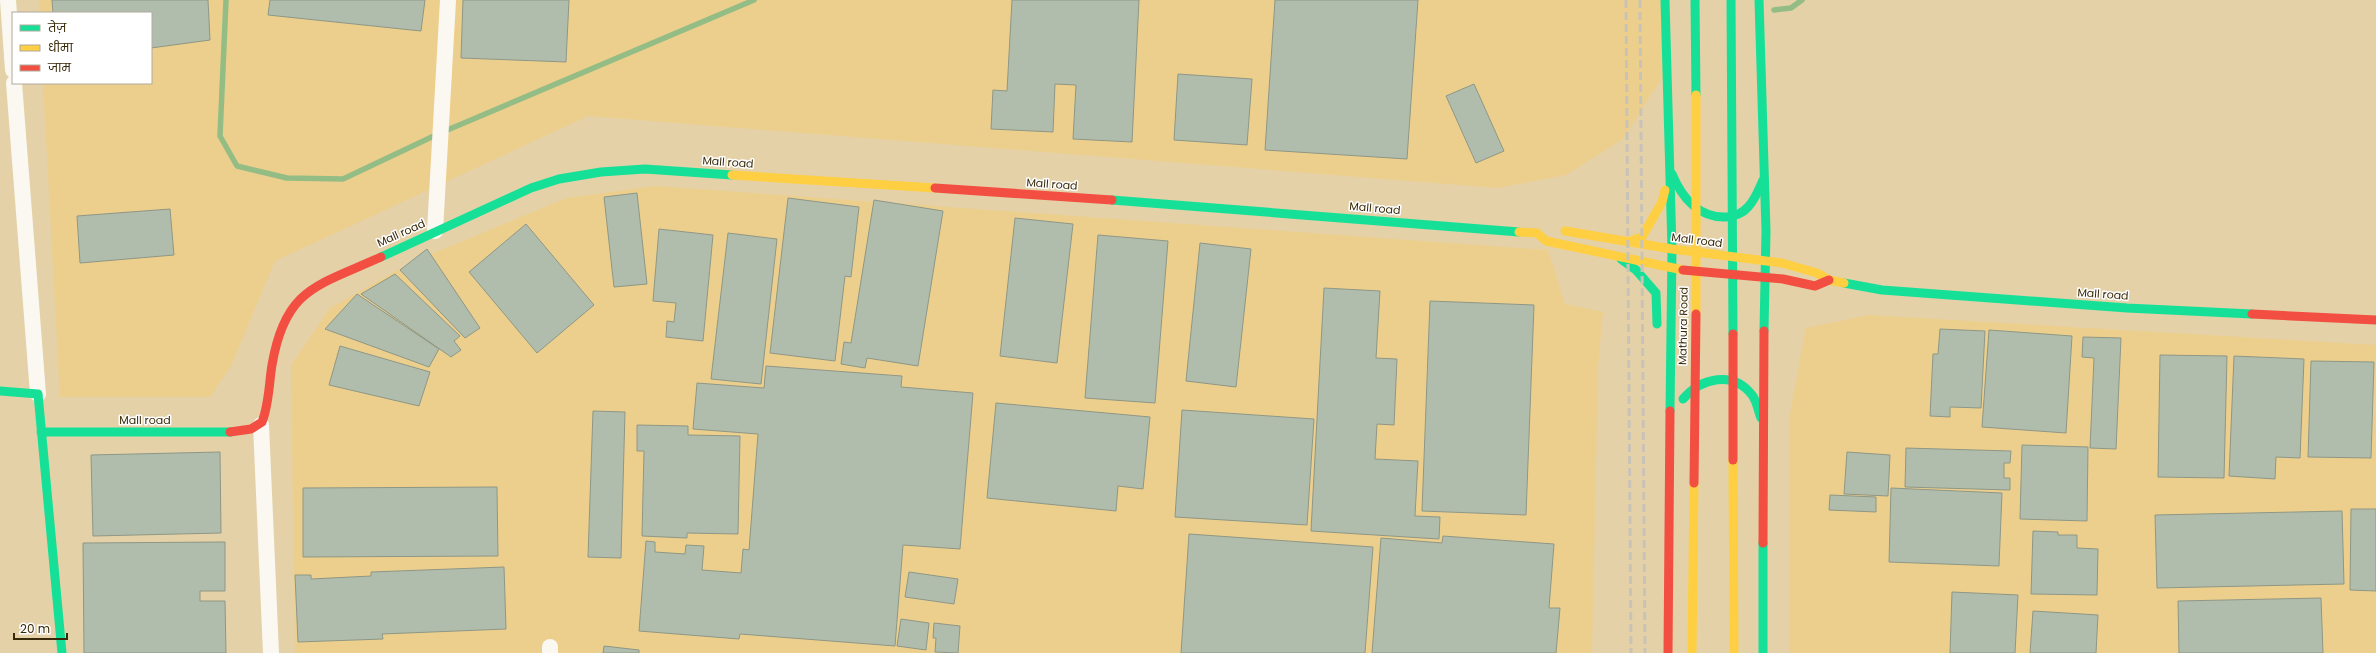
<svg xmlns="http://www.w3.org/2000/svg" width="2376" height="653" font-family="Poppins,'Noto Sans Devanagari',sans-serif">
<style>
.built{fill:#edcf8d}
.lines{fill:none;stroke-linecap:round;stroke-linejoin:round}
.stream{stroke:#93bd85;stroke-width:5.5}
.building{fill:#b0bdad;stroke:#8e9785}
.street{stroke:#fbf8f2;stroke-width:16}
.fast{stroke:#16e098;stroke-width:9}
.slow{stroke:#ffcf43;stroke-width:9}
.jam{stroke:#f24e42;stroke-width:9}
.rail{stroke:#c9c3b7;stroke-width:3;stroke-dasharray:8 4;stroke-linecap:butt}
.labels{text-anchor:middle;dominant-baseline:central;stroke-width:3;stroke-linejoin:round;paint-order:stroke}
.street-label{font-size:11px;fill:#382a09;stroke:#fff}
</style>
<rect width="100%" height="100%" fill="#e4d1a7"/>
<g class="built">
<path d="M39,0H1665V73L1623,139L1566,175L1498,188L588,116L275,261L231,366L210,397H60L43,83H151V13H39Z"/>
<path d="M655,186L1548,250L1565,304L1603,312L1598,367L1592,653H295L291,365L330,308L412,262L567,198Z"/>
<path d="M1869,315L2376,345V653H1789V419L1806,328Z"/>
</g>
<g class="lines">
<g class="stream">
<path d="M226,0L220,136L237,166L287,178L343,179L438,134L754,0"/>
<path d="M1774,10L1791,8L1802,0"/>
</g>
</g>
<g class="building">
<path d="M52,0H208L210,40L151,48V13H53Z"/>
<path d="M270,0H425L421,31L268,15Z"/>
<path d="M463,0H569L566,62L461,58Z"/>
<path d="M1012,0H1139L1132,142L1073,139L1076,85L1055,84L1053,132L991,129L993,90L1007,91Z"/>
<path d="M1275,0H1418L1407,159L1265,150Z"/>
<path d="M1178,74L1252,79L1247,145L1174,140Z"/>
<path d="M1474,84L1504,151L1476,163L1446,96Z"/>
<path d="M637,193L647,284L614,287L604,197Z"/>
<path d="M788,198L859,207L851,277L845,276L835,361L770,353Z"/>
<path d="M874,200L943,211L918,366L867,358L865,368L841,364L844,342L851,343Z"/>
<path d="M170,209L174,255L80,263L77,216Z"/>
<path d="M1015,218L1073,224L1057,363L1000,356Z"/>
<path d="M526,224L594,305L537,353L469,272Z"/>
<path d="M659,229L713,235L703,341L666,337L667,321L674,322L676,303L653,301Z"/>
<path d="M728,233L777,239L761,384L711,379Z"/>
<path d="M1098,235L1168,241L1155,403L1085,398Z"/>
<path d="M1200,243L1251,249L1236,387L1186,381Z"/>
<path d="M427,249L480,328L465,338L400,270Z"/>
<path d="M395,274L460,336L454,341L461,350L451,357L361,294Z"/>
<path d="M1324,288L1380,291L1376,358L1397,359L1394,425L1377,424L1375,459L1418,461L1415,516L1440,517L1439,539L1311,531Z"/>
<path d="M357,294L439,349L429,367L325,329Z"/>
<path d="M1430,301L1534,305L1526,515L1422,511Z"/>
<path d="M1940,329L1985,331L1981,408L1950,407V417L1930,416L1933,354H1938Z"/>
<path d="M1989,330L2072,336L2066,433L1982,427Z"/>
<path d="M2083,337L2121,338L2116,449L2090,448L2094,358L2082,357Z"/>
<path d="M340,346L430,372L419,406L329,385Z"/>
<path d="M2160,355L2227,356L2224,478L2158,477Z"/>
<path d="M2234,356L2304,359L2300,458L2276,457L2275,479L2229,476Z"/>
<path d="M2311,361L2374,362L2371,458L2308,457Z"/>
<path d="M766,366L902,376L901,387L973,393L960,549L903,545L895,646L740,634L739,639L639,631L646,541L655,542V552L685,554L686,545L704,546L702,570L741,573L743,549L749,550L758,434L693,429L697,383L764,388Z"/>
<path d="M996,403L1150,417L1143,489L1118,486L1116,511L987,498Z"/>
<path d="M1182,410L1314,419L1307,525L1175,517Z"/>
<path d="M593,411L625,412L621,558L588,557Z"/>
<path d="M637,425L688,426V435L740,436L738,534L687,533V538L642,536L644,451H637Z"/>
<path d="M2022,445L2088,447L2087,521L2020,519Z"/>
<path d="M1906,448L2011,451L2010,463H2004V478H2010V490L1905,487Z"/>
<path d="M220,452L221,533L93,536L91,455Z"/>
<path d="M1847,452L1890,455L1888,496L1844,494Z"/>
<path d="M497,487L498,556L303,557V488Z"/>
<path d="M1891,488L2002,493L1999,566L1889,562Z"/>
<path d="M1830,495L1876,497V512L1829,510Z"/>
<path d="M2351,509H2376V591L2350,590Z"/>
<path d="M2342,511L2344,584L2157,588L2155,515Z"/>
<path d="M2033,531L2058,532V535H2077V548L2098,549L2097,595L2031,594Z"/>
<path d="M1189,534L1373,547L1365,653H1181Z"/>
<path d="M1443,536L1554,544L1549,608H1560L1556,653H1372L1381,538L1442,543Z"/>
<path d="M225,542V591H200V601H225L226,653H84L83,543Z"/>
<path d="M504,567L506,629L382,634L383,639L298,642L295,575H311V579L371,576V572Z"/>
<path d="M909,572L958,579L954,604L905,597Z"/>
<path d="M1952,592L2018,595L2015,653H1950Z"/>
<path d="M2321,598L2323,653H2179L2178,601Z"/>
<path d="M2033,611L2098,615L2096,653H2030Z"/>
<path d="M901,619L929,623L926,650L897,646Z"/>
<path d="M934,623L960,626L958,653L935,652L936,638H933Z"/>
<path d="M604,646L639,650V653H603Z"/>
</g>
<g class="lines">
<g class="street">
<path d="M8,0L13,70"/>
<path d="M14,83L38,394"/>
<path d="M435,231L448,0"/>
<path d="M261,425L271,653"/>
<path d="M550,647V653"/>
</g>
<g class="fast">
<path d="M1665,0L1672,249L1670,411"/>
<path d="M1695,0L1696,95"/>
<path d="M1731,0L1733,334"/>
<path d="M1759,0L1766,231L1764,331"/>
<path d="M1672,174C1682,198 1699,218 1726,217C1734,217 1743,213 1748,207C1755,200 1759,189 1763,180"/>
<path d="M1112,200L1519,232"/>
<path d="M381,257L531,188L559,179L601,172L645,169L732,175"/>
<path d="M1621,259L1636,270L1656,293L1657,324"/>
<path d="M1844,283L1882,290L2127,308L2252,314"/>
<path d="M0,391L38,394L62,653"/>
<path d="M1683,399C1701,378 1733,370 1752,395C1757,401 1758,411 1761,418"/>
<path d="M41,432H230"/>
<path d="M1763,543V653"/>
</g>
<g class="slow">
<path d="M732,175L935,188"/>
<path d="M1565,231L1672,249L1782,263L1817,273L1829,280L1844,283"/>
<path d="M1519,232L1537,233L1546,241L1683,270"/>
<path d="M1628,242L1642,237L1662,202L1665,190"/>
<path d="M1696,314V95"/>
<path d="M1733,460L1734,653"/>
<path d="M1692,653L1694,483"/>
</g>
<g class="jam">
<path d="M935,188L1112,200"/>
<path d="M1683,270L1783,279L1815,286L1829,280"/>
<path d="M2252,314L2376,320"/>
<path d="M1733,334V460"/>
<path d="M230,432L251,429L262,422C269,405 269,383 272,365C285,288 317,286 381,257"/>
<path d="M1694,483L1696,314"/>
<path d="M1763,543L1764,331"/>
<path d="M1668,653L1670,411"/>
</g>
<g class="rail">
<path d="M1626,0L1631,653"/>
<path d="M1640,0L1645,653"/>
</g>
</g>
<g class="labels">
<g class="street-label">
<text transform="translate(728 162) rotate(4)">Mall road</text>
<text transform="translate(1052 184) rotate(4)">Mall road</text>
<text transform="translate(1375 208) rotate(5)">Mall road</text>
<text transform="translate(401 233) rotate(-24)">Mall road</text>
<text transform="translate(1697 240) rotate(7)">Mall road</text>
<text transform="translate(2103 294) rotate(4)">Mall road</text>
<text transform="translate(1683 326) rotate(-89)">Mathura Road</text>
<text x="145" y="420">Mall road</text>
</g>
</g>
<rect x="12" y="12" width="140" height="72" fill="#ffffff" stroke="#afaa9d"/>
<rect x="20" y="25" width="20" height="6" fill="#16e098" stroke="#afaa9d"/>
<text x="48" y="32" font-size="12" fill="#382a09">तेज़</text>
<rect x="20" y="45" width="20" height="6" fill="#ffcf43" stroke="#afaa9d"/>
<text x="48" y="52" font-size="12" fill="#382a09">धीमा</text>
<rect x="20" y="65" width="20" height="6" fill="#f24e42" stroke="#afaa9d"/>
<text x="48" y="72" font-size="12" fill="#382a09">जाम</text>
<path d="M14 633v6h53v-6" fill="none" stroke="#382a09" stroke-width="2"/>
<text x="20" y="633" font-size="12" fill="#382a09" stroke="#ffffff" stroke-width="3" paint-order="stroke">20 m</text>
</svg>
